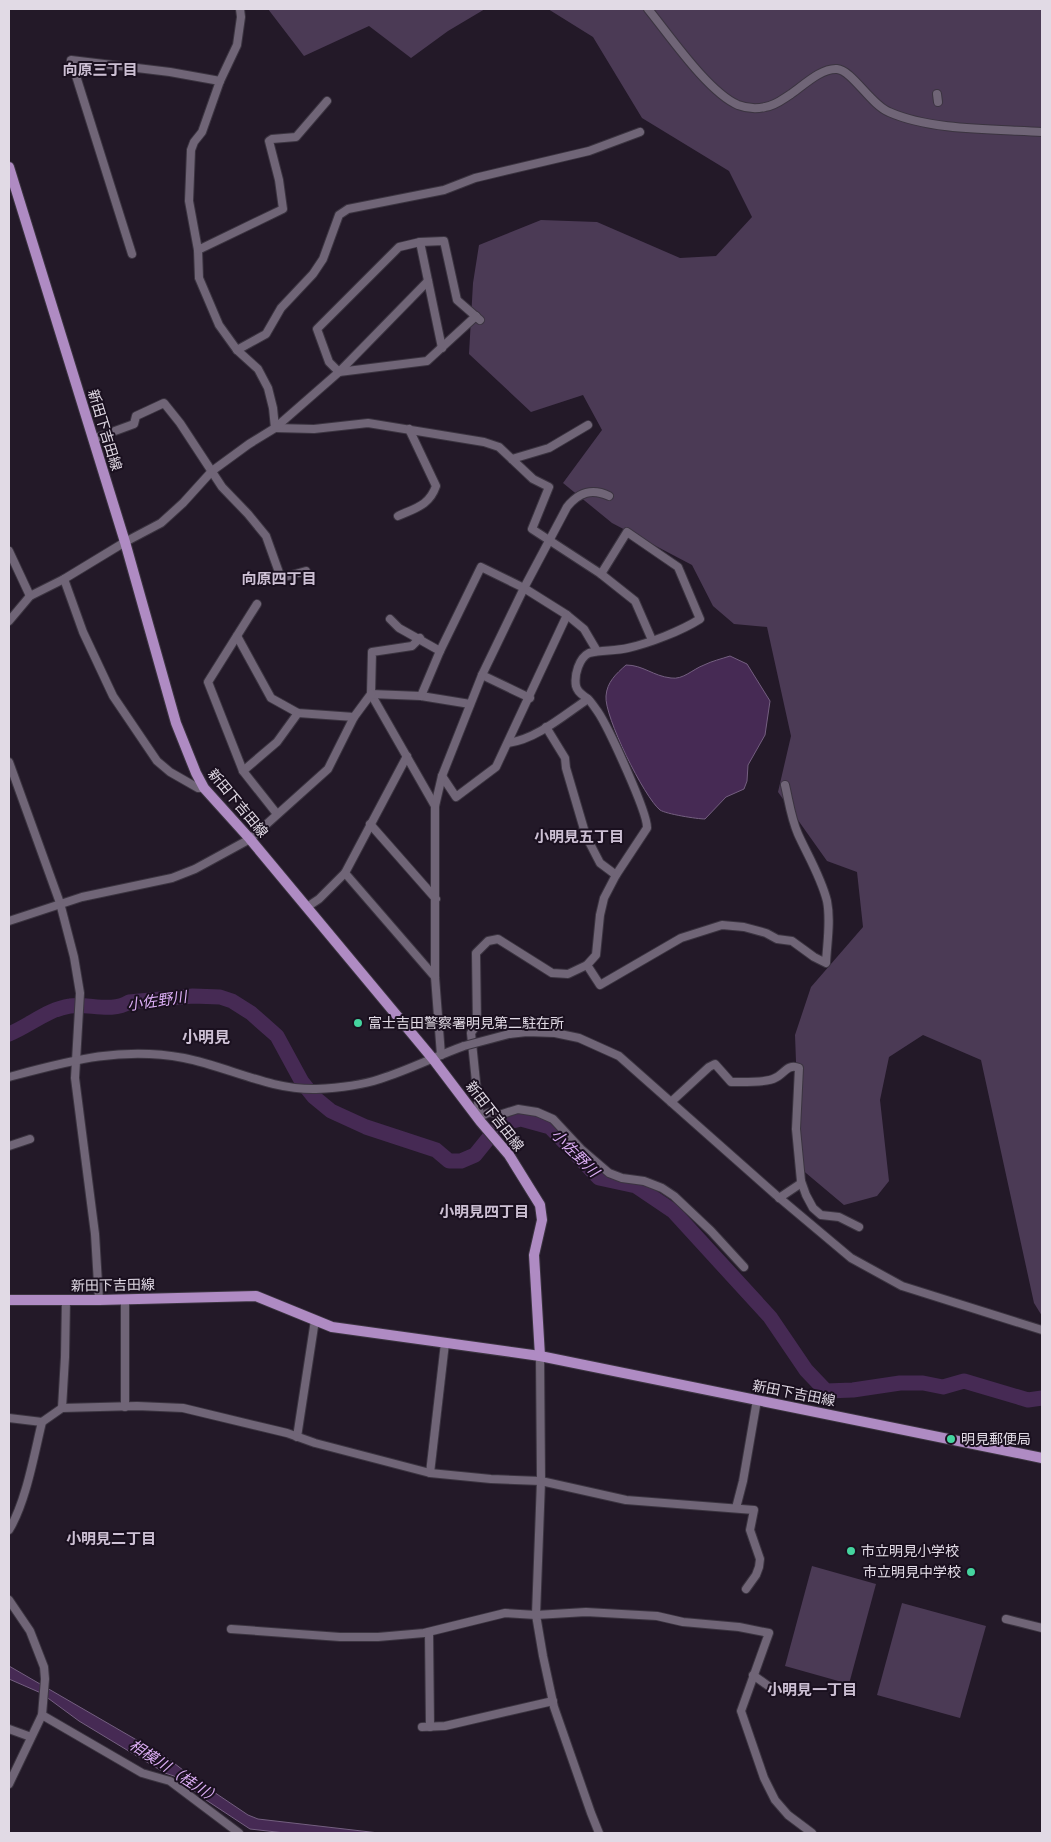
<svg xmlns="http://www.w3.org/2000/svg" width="1051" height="1842" font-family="'DM Sans','Noto Sans JP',sans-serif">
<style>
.green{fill:#4b3a55}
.water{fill:#462a54;stroke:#745f80}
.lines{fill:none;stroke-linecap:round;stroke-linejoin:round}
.river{stroke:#462a54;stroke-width:15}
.minor-casing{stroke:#3b3440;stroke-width:10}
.major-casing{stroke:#3b3440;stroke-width:12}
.minor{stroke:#706577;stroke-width:8}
.major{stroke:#af8bc3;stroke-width:10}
.minor-bridge-casing{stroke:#3b3440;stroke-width:10;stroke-linecap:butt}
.minor-bridge{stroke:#706577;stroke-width:8}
.poi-dot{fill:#45d49f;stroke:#1a101f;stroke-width:2}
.labels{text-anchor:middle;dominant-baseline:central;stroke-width:4;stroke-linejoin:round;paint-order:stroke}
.street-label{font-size:14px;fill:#e1dae5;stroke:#1a101f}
.poi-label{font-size:14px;fill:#e1dae5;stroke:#1a101f;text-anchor:start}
.neighbourhood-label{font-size:15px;font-weight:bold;fill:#cdc0d4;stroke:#1a101f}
.water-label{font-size:15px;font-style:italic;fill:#dbadf4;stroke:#1a101f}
.quarter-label{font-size:16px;font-weight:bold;fill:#cdc0d4;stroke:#1a101f}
</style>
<rect width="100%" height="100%" fill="#231928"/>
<g class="green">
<path d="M268,9H485L448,31L411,58L369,26L304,56Z"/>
<path d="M548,9H1042V1316L1034,1303L981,1060L923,1035L889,1057L880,1100L889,1181L877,1196L844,1205L800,1168L795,1035L811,987L863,927L857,872L827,861L778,792L791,736L767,627L734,624L713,606L692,565L612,523L563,483L602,430L583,395L531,412L469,354L473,283L479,245L541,220L597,222L680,258L716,256L752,217L729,171L642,118L593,37Z"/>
<path d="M812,1566L876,1584L849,1684L785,1666Z"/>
<path d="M902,1603L986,1626L960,1718L877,1695Z"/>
</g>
<g class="water">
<path d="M730,656L747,664L770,701L765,735L748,765L747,781L744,789L726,797L705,819C697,819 666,814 660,810C644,797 604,716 606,696C607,682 616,674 626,665C643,665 653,676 671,678C683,680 693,669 704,665C712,661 721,659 730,656Z"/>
<path d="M9,1666L166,1757L196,1780L248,1815L258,1819L379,1833H285L250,1829L206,1800L174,1776L165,1773L79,1721L41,1693L9,1679Z"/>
</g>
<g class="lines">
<path class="river" d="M9,1034C29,1026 48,1009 70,1006C88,1003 112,1013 129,1002L193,996L220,997L232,1001L251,1013L277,1036L302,1082L314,1097L331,1111L366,1127L436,1150L449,1161H461L475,1155L500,1124L521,1119L550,1127L599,1178L636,1186L673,1211L770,1317L806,1370L826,1391L853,1390L900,1383H923L943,1387L964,1381L1028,1400L1042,1398"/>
<g class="minor-casing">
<g id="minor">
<path d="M240,9L241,17L237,45L220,81L202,132L194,142L191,150L189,201L198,250L199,278L219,325L237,350L258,369L268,388L273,408L275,428"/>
<path d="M648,9C670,36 708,92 738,105C746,108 757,109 765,107C775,106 783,99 791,94C804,85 821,68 837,69C852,70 871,105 889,112C932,131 995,129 1042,132"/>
<path d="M937,94L938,102"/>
<path d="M420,242L442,348"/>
<path d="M198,250L283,209L279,180L269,141L272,139L296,137L327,101"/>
<path d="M132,254L71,60L170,72L220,81"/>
<path d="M237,350L266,334L281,308L313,274L323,259L339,215L348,209L444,190L475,178L589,151L640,132"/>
<path d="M339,372L329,362L317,329L399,247L420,242L444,241L457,300L480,320"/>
<path d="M339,372L427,361L476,316"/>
<path d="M275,428L314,429L368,423L484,442L499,447L533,479L549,487L532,529L601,574L635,601L652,640"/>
<path d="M93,439L134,424L136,416L164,403L180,423L222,487L248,514L266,536L281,578L306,571"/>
<path d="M512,459L549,448L588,425"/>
<path d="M398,516C415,508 429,506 436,486L409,429"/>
<path d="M9,551L30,596"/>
<path d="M64,579L83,632L113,696L157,761L170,772L198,788H204"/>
<path d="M257,604L208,682L243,771L277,814"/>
<path d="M390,619L399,628L440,651"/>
<path d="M9,621L30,596L64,579L125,542L161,523L183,503L212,471L249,444L275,428L339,372L428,281"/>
<path d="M237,636L271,698L298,713L354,717"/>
<path d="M420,638L412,646L372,652L371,694L435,806"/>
<path d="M482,675L530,698"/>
<path d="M371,694L421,696L470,704"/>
<path d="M421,696L440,651L481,567L524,588L567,615L584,629L597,651"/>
<path d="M546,727L565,758L566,768L586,836L600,863L616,875"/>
<path d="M508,743C537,739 564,715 588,699"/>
<path d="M9,762L60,903L74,957L80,993L75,1078L95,1234L99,1300"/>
<path d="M243,771L277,742L298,713"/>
<path d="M442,776L456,797L496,767L567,615"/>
<path d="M370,824L436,899"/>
<path d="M345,873L435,977"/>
<path d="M307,907L319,899L345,873L407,756"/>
<path d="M9,921L82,897L172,878L195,869L250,839L328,769L354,717L371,694"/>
<path d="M587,965L600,985L681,938L722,925L744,927L766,933L777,939L792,941L814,957L826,963C827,943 831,921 827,901C821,877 808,856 798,834C791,818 789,802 785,785"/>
<path d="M509,1034L527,1032L555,1033L579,1038L619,1056L776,1195L851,1258L902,1286L1042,1330"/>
<path d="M441,1055L435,977V806L442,776L482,675L524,588L567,507C579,492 592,488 609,496"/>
<path d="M9,1077C69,1061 121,1046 184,1058C229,1067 270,1090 316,1089C338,1088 359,1086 380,1079C409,1070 436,1056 464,1046"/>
<path d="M671,1102L709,1067L715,1064L731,1082C742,1082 767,1083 775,1078C784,1074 788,1063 799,1068L796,1129L801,1181L800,1184L779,1198"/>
<path d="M481,1116L490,1112L499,1115L518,1109L537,1112L553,1119L581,1149L609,1173L622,1178L644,1181L662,1188L674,1196L711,1231L744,1267"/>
<path d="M480,1121L471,1033L477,1024L476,953L488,941L498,939L552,973L568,974L587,965L596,955L600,915L604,898L616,875L647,828C648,813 608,727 598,712C595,708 592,703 589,700C584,695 578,694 576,686C574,675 579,658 589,653C602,650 615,651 628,648C650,643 681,631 700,619L678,567L627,532L601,574"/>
<path d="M9,1146L30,1139"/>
<path d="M801,1181L806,1195L813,1208L821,1215L839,1217L859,1227"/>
<path d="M540,1356L541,1481L536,1615L543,1656L554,1707L591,1813L599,1833"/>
<path d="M125,1407V1299"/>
<path d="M62,1408L65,1357L66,1299"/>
<path d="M9,1418L42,1422"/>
<path d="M297,1437L315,1320"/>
<path d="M430,1473L445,1343"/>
<path d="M736,1508L743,1481L757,1400"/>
<path d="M9,1530C26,1502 34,1455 42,1422L62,1408L137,1406L183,1408L287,1433L315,1443L430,1473L491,1479L541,1481L626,1500L754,1510L750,1530L760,1559L759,1567L756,1575L746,1589"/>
<path d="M9,1600L30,1631L44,1667L45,1679L42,1715L9,1784"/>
<path d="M1006,1619L1042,1628"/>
<path d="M231,1629L340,1637H378L424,1633L505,1613L536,1615L586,1612L657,1616L683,1622L739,1627L769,1633L741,1711L764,1778L775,1800L788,1815L812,1833"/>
<path d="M429,1632L430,1727"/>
<path d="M753,1675L774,1690"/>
<path d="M42,1715L142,1773L170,1781L239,1833"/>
<path d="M422,1727L445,1726L553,1701"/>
<path d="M9,1729L31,1737"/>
</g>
</g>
<g class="major-casing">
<g id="major">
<path d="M9,167L125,542L176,723L196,773L204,788L250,839L433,1059L480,1121L509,1155L540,1205L542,1220L534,1255L540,1356"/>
<path d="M9,1300H99L256,1296L332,1327L540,1356L1042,1458"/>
</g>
</g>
<use href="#minor" class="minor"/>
<use href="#major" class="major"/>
<g class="minor-bridge-casing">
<path id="minor-bridge" d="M464,1046L509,1034"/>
</g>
<use href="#minor-bridge" class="minor-bridge"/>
</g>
<g class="poi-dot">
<circle cx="358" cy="1023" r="5"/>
<circle cx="951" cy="1439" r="5"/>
<circle cx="851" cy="1551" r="5"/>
<circle cx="971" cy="1572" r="5"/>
</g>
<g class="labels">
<g class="street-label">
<text transform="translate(105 430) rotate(73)">新田下吉田線</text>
<text transform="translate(238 803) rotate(50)">新田下吉田線</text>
<text transform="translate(495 1116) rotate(52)">新田下吉田線</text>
<text transform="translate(113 1285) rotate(-1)">新田下吉田線</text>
<text transform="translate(794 1393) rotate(11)">新田下吉田線</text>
</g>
<g class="poi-label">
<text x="368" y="1023">富士吉田警察署明見第二駐在所</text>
<text x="961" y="1439">明見郵便局</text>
<text x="861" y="1551">市立明見小学校</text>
<text x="961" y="1572" text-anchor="end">市立明見中学校</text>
</g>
<g class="neighbourhood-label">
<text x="100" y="70">向原三丁目</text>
<text x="279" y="579">向原四丁目</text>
<text x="579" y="837">小明見五丁目</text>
<text x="484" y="1212">小明見四丁目</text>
<text x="111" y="1539">小明見二丁目</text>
<text x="812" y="1690">小明見一丁目</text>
</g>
<g class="water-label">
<text transform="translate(157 1001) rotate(-8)">小佐野川</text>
<text transform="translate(575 1153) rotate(45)">小佐野川</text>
<text transform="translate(175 1772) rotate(33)">相模川（桂川）</text>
</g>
<g class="quarter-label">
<text x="206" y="1037">小明見</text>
</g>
</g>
<rect width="1051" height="1842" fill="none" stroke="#e1dae5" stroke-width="20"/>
</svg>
